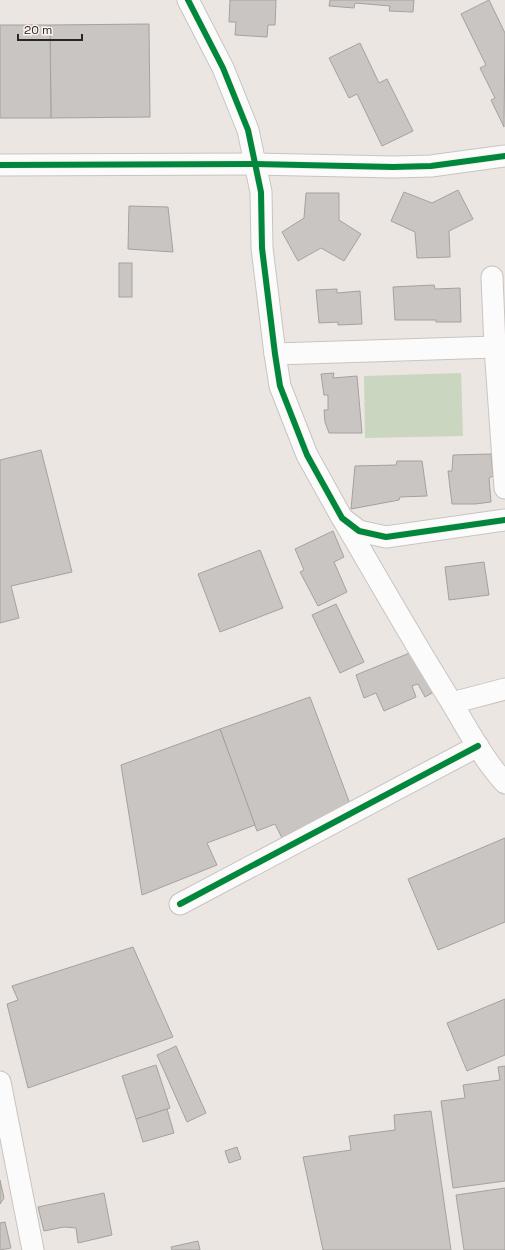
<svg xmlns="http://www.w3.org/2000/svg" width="505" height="1250" font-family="'Space Grotesk',sans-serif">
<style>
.green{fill:#cad6bf}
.building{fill:#c9c5c2;stroke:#a5a19e}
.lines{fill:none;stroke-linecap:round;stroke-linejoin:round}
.street-casing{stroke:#c9c4c1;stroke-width:23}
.street{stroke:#fcfbfb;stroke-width:21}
.cycleway-casing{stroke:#fdf2eb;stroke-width:8}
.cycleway{stroke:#00873e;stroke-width:6}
</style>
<rect width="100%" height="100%" fill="#ece6e2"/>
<path class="green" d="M461,373L463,436L365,438L364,376Z"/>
<g class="building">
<path d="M230,0H276L275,25H268L267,37L235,35L236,22H229Z"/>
<path d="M330,0H414L413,12L389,11L390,6L355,3L354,8L329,6Z"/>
<path d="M489,0L505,33L504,127L491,100L495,98L480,68L486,65L461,14Z"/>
<path d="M149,24L150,117L51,118L50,25Z"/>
<path d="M0,25H50L51,118H0Z"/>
<path d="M360,43L379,83L387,79L413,131L382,146L357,94L349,98L329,58Z"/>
<path d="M458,190L473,219L449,231L450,257L417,258L415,232L391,221L404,192L432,203Z"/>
<path d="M306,193H339V220L361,234L344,261L321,248L298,261L282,232L304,218Z"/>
<path d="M129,206L168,207L173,252L128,249Z"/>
<rect x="119" y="263" width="13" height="34"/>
<path d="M434,285L435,289L460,288L461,322H436V320H395L393,287Z"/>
<path d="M337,289V293L360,291L362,324L338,325V322L319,323L316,290Z"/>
<path d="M334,373L333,378L357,376L362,433H329L325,422L324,410H328V395H324L321,374Z"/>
<path d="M41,450L72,572L11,586L19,618L0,623V460Z"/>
<path d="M491,454L493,476L489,478L491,502L475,504H452L448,471H452L453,455Z"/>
<path d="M397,461H422L427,496L400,497L399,500L351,509L355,466L396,465Z"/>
<path d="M333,531L344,557L334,562L347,592L318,606L300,572L304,570L295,549Z"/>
<path d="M260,550L283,608L220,632L198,574Z"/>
<path d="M484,562L489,595L449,600L445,567Z"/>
<path d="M336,604L364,662L340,673L312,615Z"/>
<path d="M412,652L437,690L425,697L418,684L412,686L416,697L384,711L376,693L364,698L356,675Z"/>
<path d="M310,697L350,804L282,838L275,824L257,831L220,729Z"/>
<path d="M220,729L255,825L207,843L217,865L142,895L121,765Z"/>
<path d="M505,838V922L438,950L408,879Z"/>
<path d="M133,947L173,1037L28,1088L7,1004L18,1000L12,986Z"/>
<path d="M505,999V1055L467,1071L447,1023Z"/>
<path d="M176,1046L206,1113L187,1122L157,1055Z"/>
<path d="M156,1065L170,1108L136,1119L122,1076Z"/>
<path d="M505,1066V1181L453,1188L441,1101L465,1098L463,1085L500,1080L498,1067Z"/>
<path d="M167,1109L174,1133L143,1142L136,1119Z"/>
<path d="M431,1111L451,1250H323L303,1157L351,1150L349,1136L395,1130L394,1115Z"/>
<path d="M237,1147L241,1159L229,1163L225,1151Z"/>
<path d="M0,1180L4,1198L0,1204Z"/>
<path d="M505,1188V1250H464L456,1195Z"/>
<path d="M104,1193L112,1235L78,1243L76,1228L64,1227L44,1231L38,1207Z"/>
<path d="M5,1222L11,1248L0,1250V1223Z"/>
<path d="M198,1241L200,1250H172L171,1247Z"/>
</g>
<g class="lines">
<g class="street-casing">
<g id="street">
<path d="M188,0L223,68L248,130L261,192L262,248L275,354L280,386L307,455L342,518L359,531L386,537L505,520"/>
<path d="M0,165L255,164L393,167L431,166L505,156"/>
<path d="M492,277L495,347L505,488"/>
<path d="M275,354L495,347"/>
<path d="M344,521C379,581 413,641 450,700C467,728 483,759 505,783"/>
<path d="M452,703L505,689"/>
<path d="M180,904L478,746"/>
<path d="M0,1082L33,1250"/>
</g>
</g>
<use href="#street" class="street"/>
<g class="cycleway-casing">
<g id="cycleway">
<path d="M188,0L223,68L248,130L261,192L262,248L275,354L280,386L307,455L342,518L359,531L386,537L505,520"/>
<path d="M0,165L255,164L393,167L431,166L505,156"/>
<path d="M180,904L478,746"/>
</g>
</g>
<use href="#cycleway" class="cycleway"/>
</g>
<path d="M18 34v6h64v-6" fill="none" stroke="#282522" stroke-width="2"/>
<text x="24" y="34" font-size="12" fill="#282522" stroke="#fdf2eb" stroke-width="3" paint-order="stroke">20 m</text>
</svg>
